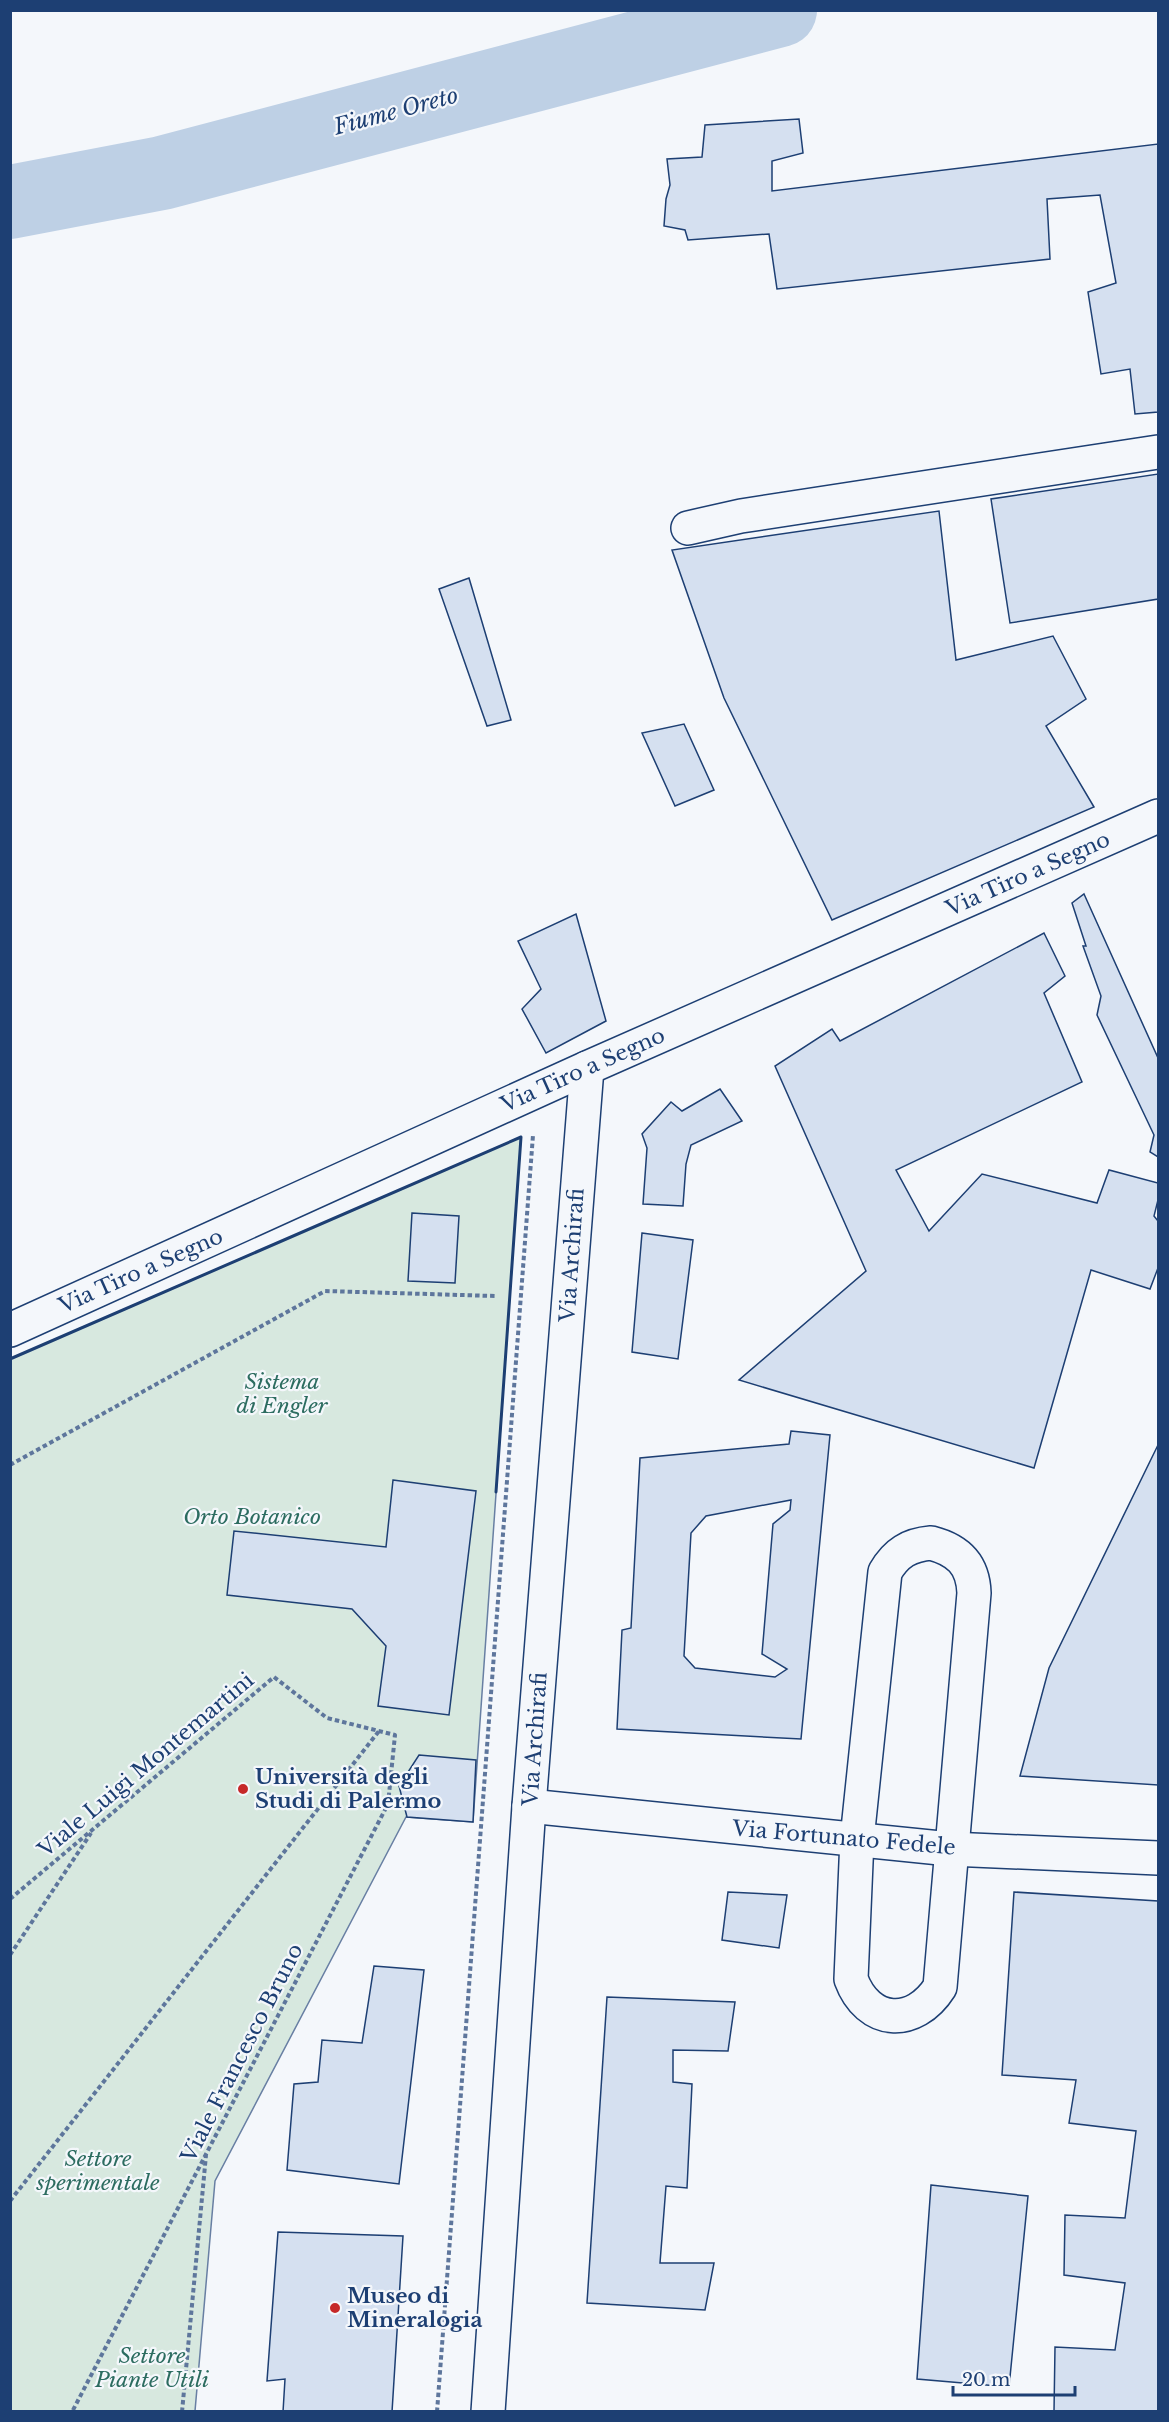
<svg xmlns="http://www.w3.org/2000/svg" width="1169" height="2422" font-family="'Libre Baskerville',serif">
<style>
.green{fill:#d7e8df;stroke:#687fa3;stroke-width:1.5}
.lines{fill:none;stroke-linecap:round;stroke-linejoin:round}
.river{stroke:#bed0e5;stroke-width:74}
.building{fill:#d5e0f0;stroke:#1d3f73;stroke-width:1.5;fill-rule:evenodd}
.minor-casing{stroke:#1d3f73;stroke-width:36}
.path{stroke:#5e769c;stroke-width:4;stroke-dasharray:4.5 3;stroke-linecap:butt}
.minor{stroke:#f4f7fb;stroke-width:33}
.wall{stroke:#1d3f73;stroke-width:3}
.poi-dot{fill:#c62828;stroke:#f4f7fb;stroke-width:2}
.labels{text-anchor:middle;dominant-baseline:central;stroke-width:4.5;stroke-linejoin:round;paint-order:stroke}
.street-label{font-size:21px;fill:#1d3f73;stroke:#f4f7fb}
.park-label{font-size:21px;font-style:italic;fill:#2c6c60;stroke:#f4f7fb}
.poi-label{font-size:21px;font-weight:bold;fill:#1d3f73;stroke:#f4f7fb;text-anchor:start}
.water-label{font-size:22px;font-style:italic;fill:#1d3f73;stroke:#f4f7fb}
</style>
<rect width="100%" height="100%" fill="#f4f7fb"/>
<path class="green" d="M521,1137L473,1822L406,1817L215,2181L195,2411H11L10,1359Z"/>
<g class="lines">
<path class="river" d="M10,202L162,173L780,10"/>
</g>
<g class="building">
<path d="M799,119L803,153L772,161V191L1158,144V412L1135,414L1130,369L1101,374L1088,292L1116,283L1100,195L1047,199L1050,259L777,289L769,234L688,240L685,230L664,226L666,199L670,185L667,159L702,157L705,125Z"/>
<path d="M1158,474V599L1010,623L991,499Z"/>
<path d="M939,511L956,660L1053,636L1086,699L1046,726L1094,807L832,920L724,698L672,550Z"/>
<path d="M469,578L511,720L487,726L439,589Z"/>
<path d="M684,724L714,790L675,806L642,733Z"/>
<path d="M1084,894L1158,1058V1157L1150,1152L1154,1135L1097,1015L1101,996L1083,946H1086L1072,903Z"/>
<path d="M576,914L606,1021L546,1053L522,1009L541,989L518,941Z"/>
<path d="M1044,933L1065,976L1044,993L1082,1082L896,1170L929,1231L982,1174L1097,1203L1109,1170L1158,1183V1200L1154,1216L1158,1221V1268L1150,1289L1091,1270L1034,1468L739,1380L866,1271L775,1066L832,1029L840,1041Z"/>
<path d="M720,1089L742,1121L691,1145L686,1164L683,1206L643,1204L647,1148L642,1134L671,1102L682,1111Z"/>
<path d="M412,1213L459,1216L455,1283L408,1281Z"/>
<path d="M642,1233L693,1240L678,1359L632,1352Z"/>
<path d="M791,1431L830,1435L801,1739L617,1729L622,1630L631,1628L640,1458L789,1444ZM791,1500L790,1510L773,1524L762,1654L787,1669L775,1677L695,1668L684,1656L691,1533L706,1516Z"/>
<path d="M1158,1445V1785L1020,1776L1049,1668Z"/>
<path d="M393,1480L476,1491L449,1715L378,1706L386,1646L352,1609L227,1595L234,1531L386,1547Z"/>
<path d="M419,1755L476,1760L473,1822L407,1817L399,1786Z"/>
<path d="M728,1892L787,1895L779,1948L722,1940Z"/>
<path d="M1014,1892L1158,1901V2412H1054L1055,2347L1115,2350L1125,2283L1064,2275L1065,2215L1125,2218L1136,2131L1069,2123L1076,2080L1002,2075Z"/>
<path d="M374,1966L424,1970L399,2184L287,2170L294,2084L318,2082L322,2040L362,2043Z"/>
<path d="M607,1997L735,2002L728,2051L673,2050V2082L692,2084L687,2188L666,2186L660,2263H714L705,2310L587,2303Z"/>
<path d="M931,2185L1028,2196L1009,2387L917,2379Z"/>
<path d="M278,2232L403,2236L392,2412H283L285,2379L267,2381Z"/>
</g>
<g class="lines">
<g class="minor-casing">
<g id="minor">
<path d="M688,528L741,516L1158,452"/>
<path d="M10,1330L587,1068L1158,816"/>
<path d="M931,1543C958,1550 973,1564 974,1593L940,1987C914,2028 868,2025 851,1979L857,1839L885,1572C896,1553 909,1545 931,1543Z"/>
<path d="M529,1806L950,1849L1158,1858"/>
<path d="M488,2412L529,1806L587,1068"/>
</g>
</g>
<g class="path">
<path d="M10,1465L325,1291L495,1296"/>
<path d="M10,1899L274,1677L327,1718L395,1735L388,1804L72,2412"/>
<path d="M10,1955L91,1833"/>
<path d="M10,2201L379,1731"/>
<path d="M182,2412L206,2155"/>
<path d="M437,2412L533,1135"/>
</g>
<use href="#minor" class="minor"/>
<path class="wall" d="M10,1359L521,1137L496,1492"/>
</g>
<g class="poi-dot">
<circle cx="243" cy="1789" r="6"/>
<circle cx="335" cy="2308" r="6"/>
</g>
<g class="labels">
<g class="street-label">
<text transform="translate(1028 874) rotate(-24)">Via Tiro a Segno</text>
<text transform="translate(583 1070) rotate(-24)">Via Tiro a Segno</text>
<text transform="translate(572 1255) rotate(-86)">Via Archirafi</text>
<text transform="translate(141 1271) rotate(-24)">Via Tiro a Segno</text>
<text transform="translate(535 1739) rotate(-86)">Via Archirafi</text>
<text transform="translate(146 1765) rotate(-40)">Viale Luigi Montemartini</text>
<text transform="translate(844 1838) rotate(5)">Via Fortunato Fedele</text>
<text transform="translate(242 2053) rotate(-63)">Viale Francesco Bruno</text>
</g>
<g class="park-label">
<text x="282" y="1382">Sistema<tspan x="282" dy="24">di Engler</tspan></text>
<text x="252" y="1517">Orto Botanico</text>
<text x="98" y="2159">Settore<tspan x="98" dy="24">sperimentale</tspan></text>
<text x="152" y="2356">Settore<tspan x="152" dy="24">Piante Utili</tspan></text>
</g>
<g class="poi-label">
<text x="255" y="1777">Università degli<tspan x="255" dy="24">Studi di Palermo</tspan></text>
<text x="347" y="2296">Museo di<tspan x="347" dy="24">Mineralogia</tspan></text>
</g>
<g class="water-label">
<text transform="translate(396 111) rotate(-15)">Fiume Oreto</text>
</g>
</g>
<rect width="1169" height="2422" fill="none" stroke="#1d3f73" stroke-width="24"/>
<path d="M953 2386v9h122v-9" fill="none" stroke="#1d3f73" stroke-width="3"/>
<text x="962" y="2386" font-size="18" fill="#1d3f73" stroke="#f4f7fb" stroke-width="4.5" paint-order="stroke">20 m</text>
</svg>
